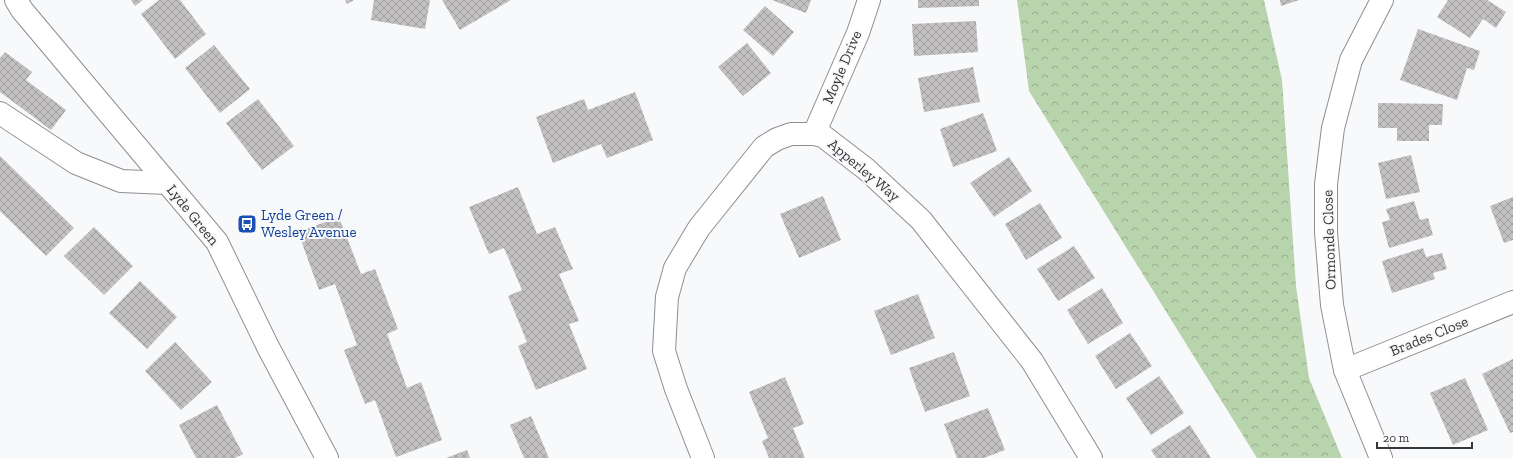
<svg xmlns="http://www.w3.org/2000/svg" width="1513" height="458" font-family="'Zilla Slab',serif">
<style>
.forest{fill:url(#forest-crowns)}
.building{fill:url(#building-cross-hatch)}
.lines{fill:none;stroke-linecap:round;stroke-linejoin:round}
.minor-casing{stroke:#8f8f92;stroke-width:24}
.minor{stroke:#fff;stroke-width:22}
.labels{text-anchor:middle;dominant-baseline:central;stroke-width:4;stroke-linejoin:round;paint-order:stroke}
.street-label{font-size:15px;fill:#373738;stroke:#f8f9fb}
.transit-label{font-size:15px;fill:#164399;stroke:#f8f9fb;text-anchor:start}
</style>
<defs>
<pattern id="forest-crowns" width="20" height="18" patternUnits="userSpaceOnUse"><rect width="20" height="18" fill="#b8d4ad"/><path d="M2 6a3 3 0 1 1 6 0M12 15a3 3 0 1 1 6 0" fill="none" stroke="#96ad8e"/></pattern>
<pattern id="building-cross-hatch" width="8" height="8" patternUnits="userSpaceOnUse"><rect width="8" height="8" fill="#c3c0c1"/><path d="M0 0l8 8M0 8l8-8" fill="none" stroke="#9f9d9e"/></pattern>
</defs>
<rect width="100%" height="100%" fill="#f8f9fb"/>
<path class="forest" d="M1017,0H1264L1282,80L1296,286L1309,378L1342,458H1257L1029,91Z"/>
<g class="building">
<path d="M131,0H143L135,6Z"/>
<path d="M159,0H180L206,34L175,59L141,14Z"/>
<path d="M345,0H354L347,4Z"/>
<path d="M374,0H430L425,29L371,20Z"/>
<path d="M442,0H511L460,30Z"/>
<path d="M772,0H811L806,13Z"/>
<path d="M918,0H979V6L918,8Z"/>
<path d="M1280,0H1299L1281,6Z"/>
<path d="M1448,0H1487L1506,12L1496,28L1483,19L1470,38L1437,17Z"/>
<path d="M765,6L794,32L773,56L743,30Z"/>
<path d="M976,21L978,52L914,56L912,24Z"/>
<path d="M1418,29L1480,51L1474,70L1467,68L1457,100L1400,80Z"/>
<path d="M747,43L771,73L743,96L718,67Z"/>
<path d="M214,45L250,89L220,113L185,68Z"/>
<path d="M5,52L32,72L26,80L66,110L51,130L0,92V58Z"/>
<path d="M973,67L980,102L924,112L918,78Z"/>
<path d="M635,92L653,140L607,158L601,144L553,163L536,117L584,99L588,110Z"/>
<path d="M258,99L294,146L262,170L226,123Z"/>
<path d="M1378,103L1443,104L1442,125H1429V141H1397V128H1378Z"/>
<path d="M983,113L997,151L953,167L940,129Z"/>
<path d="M1411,155L1420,192L1386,199L1378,163Z"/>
<path d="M0,156L74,228L46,256L0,211Z"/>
<path d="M1009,157L1032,191L994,217L970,183Z"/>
<path d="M518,187L537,234L555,227L573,269L559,274L579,321L569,324L587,369L536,390L518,346L527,342L508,296L522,290L504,248L489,254L469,207Z"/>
<path d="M823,196L841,240L799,258L780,214Z"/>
<path d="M1513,197V240L1504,243L1490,206Z"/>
<path d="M1414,201L1420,220L1428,218L1433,235L1389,248L1382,222L1390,220L1386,209Z"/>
<path d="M1040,203L1062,238L1026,260L1005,224Z"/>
<path d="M339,217L361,274L375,269L398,329L387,334L407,388L421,382L442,440L396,457L375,400L365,404L344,350L357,345L335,284L319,290L298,232Z"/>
<path d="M94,227L133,266L104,295L64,256Z"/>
<path d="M1074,246L1095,278L1058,301L1037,269Z"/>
<path d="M1423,248L1426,257L1442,253L1447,269L1433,273L1435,279L1392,293L1382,261Z"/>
<path d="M140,281L177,317L147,349L109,313Z"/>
<path d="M1102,288L1123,323L1088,344L1067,310Z"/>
<path d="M918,294L935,338L891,355L874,311Z"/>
<path d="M1130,333L1152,366L1116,389L1095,356Z"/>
<path d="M175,342L212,382L181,410L145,371Z"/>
<path d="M954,352L970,396L925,412L909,368Z"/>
<path d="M1513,359V432L1510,433L1482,374Z"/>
<path d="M1159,376L1184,413L1151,435L1126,398Z"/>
<path d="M785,377L804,424L793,428L805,458H769L762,441L768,438L749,392Z"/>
<path d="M1465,378L1488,430L1453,445L1430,393Z"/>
<path d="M217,405L243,454L235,458H196L179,425Z"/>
<path d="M988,408L1005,450L984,458H957L944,424Z"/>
<path d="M531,416L549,458H524L510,425Z"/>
<path d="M1190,425L1211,458H1156L1151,450Z"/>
<path d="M467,450L470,458H446Z"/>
</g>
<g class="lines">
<g class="minor-casing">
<g id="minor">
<path d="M16,0L22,10L217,242L268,347L327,458"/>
<path d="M0,113L76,163L121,181L167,183"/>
<path d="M814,134L858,33L869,0"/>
<path d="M1345,370L1513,302"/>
<path d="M703,458L676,389L664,351L667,297L675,268L699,228L764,147L777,139L791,134H814L823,136L866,169L921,220L1032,361L1091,458"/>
<path d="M1381,458L1345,370L1332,305L1326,232V184L1333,128L1351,60L1382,0"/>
</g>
</g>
<use href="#minor" class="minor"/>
</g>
<defs>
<g id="bus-square" transform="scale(1)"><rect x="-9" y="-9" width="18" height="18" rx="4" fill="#1a4fb4" stroke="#f8f9fb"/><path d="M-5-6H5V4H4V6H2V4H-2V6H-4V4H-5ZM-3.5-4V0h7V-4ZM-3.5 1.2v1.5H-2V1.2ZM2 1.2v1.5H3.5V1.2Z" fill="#fff"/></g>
</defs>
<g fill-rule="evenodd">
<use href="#bus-square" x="247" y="224"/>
</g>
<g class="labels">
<g class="street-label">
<text transform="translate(842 67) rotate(-67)">Moyle Drive</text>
<text transform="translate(864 170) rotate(40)">Apperley Way</text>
<text transform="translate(193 215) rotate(51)">Lyde Green</text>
<text transform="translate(1329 240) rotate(-92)">Ormonde Close</text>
<text transform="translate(1429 336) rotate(-22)">Brades Close</text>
</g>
<g class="transit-label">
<text x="261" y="215">Lyde Green /<tspan x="261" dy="17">Wesley Avenue</tspan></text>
</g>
</g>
<path d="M1377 442v6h95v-6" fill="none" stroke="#373738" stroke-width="2"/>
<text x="1383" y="442" font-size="12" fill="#373738" stroke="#f8f9fb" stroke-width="3" paint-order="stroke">20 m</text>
</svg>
